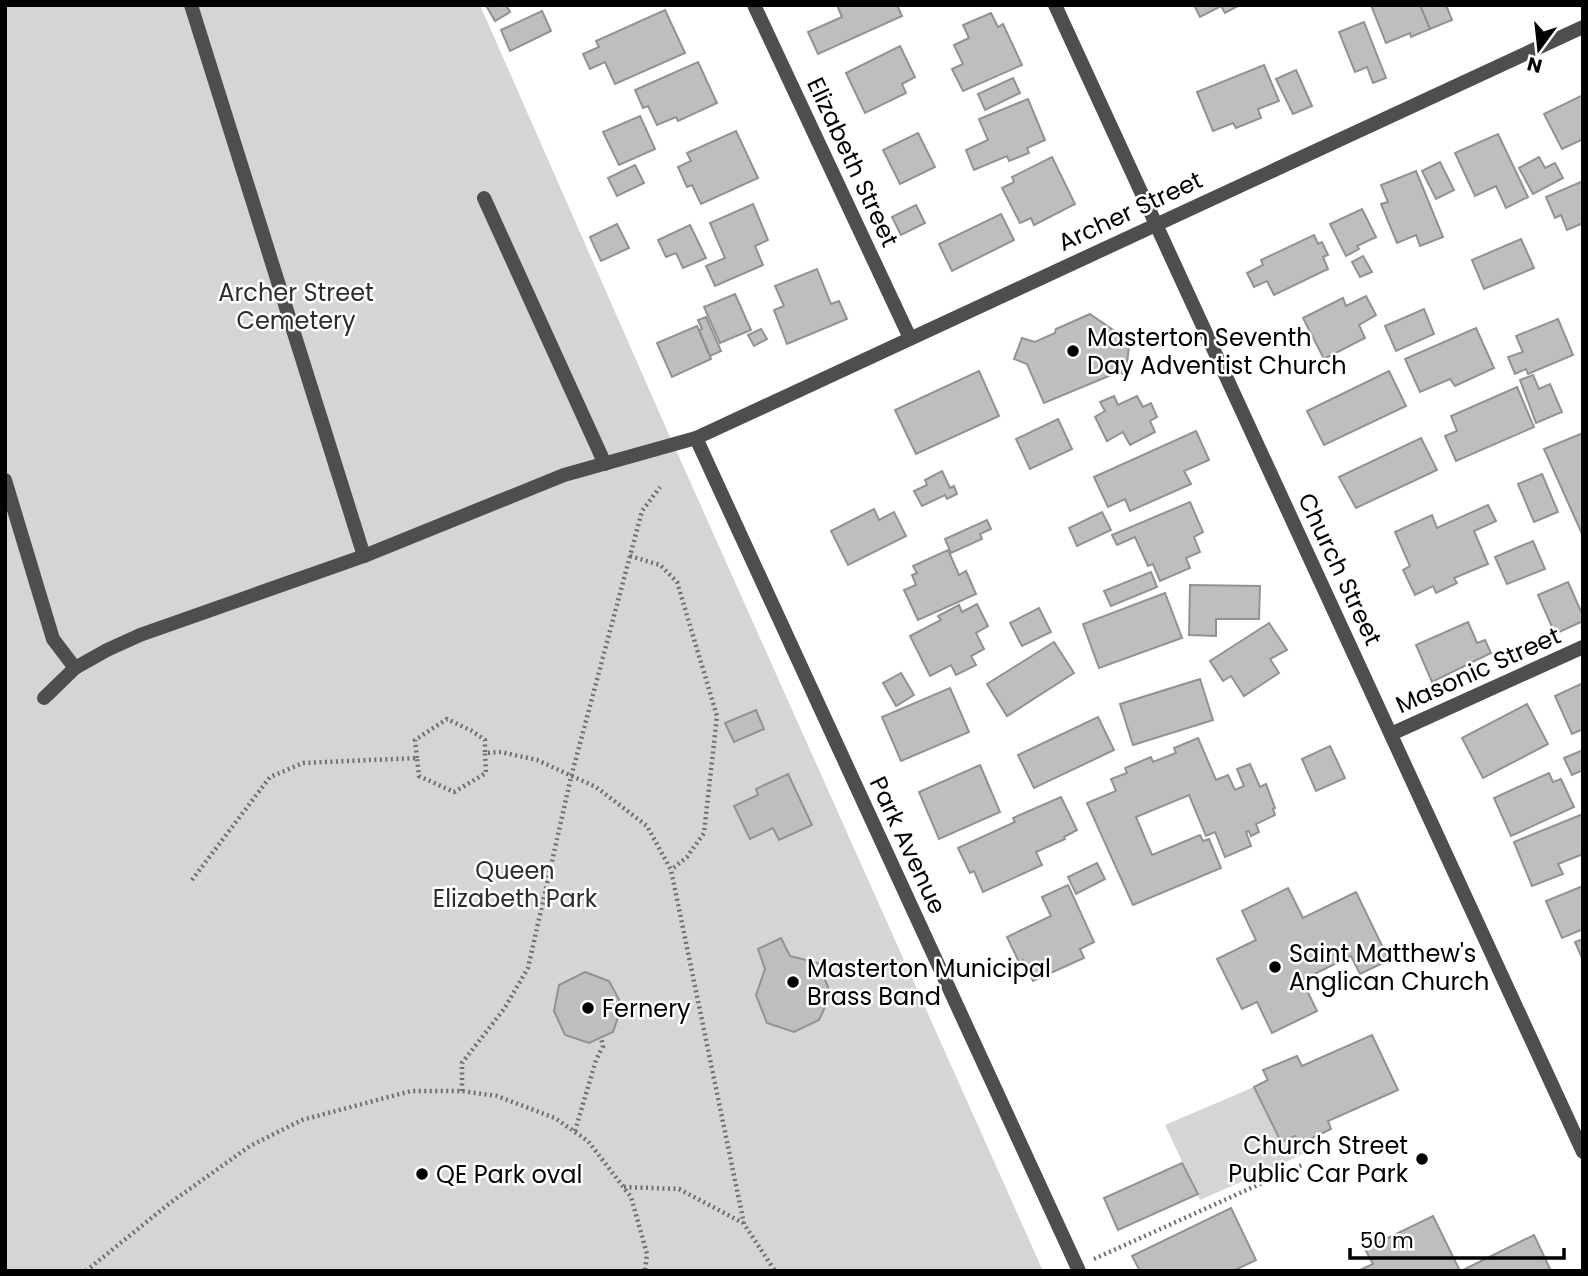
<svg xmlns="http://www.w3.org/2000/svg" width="1588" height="1276" font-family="Poppins,sans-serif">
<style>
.green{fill:#d5d5d5}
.building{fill:#bebebe;stroke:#929292;stroke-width:2}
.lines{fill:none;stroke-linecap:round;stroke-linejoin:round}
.path{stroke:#707070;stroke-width:4.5;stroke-dasharray:2 3.5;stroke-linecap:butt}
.service{stroke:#4e4e4e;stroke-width:14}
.minor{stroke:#4e4e4e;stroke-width:14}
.tertiary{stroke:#4e4e4e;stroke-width:14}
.poi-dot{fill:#000;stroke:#fff;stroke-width:2.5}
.labels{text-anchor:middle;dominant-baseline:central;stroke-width:5;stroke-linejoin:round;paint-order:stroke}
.street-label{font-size:24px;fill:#000;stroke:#fff}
.park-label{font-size:24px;fill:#2c2c2c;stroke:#fff}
.poi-label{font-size:24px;fill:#000;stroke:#fff;text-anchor:start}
</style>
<rect width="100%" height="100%" fill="#fff"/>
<g class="green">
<path d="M5,5H480L663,421L1043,1271H5Z"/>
<path d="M1254,1087L1280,1142L1295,1136L1300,1144L1305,1142L1310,1151L1200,1200L1165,1125Z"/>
</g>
<g class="building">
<path d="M490,5H506L510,12L495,21L487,7Z"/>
<path d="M837,5H897L902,16L818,54L808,32L842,17Z"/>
<path d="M1194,5H1238V6L1225,13L1221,6L1200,17Z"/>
<path d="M1371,5H1420L1430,29L1411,37L1410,33L1386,43Z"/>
<path d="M1420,5H1446L1452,20L1430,29Z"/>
<path d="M665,10L685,53L615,84L605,62L590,69L583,54L599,47L596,41Z"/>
<path d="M542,11L551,31L510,51L501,30Z"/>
<path d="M991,13L998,27L1003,24L1022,65L963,91L952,69L963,64L954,45L969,38L963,25Z"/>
<path d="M1364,22L1386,78L1373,83L1367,67L1355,72L1339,32Z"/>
<path d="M900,46L915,77L902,84L906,93L865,113L846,73Z"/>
<path d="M698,62L717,103L678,121L676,117L657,125L648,106L643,108L635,90Z"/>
<path d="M1264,65L1279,101L1258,109L1261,118L1236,128L1233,123L1213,131L1197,92Z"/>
<path d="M1296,70L1312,106L1293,114L1276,79Z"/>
<path d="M1013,78L1020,93L985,110L978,94Z"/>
<path d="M1583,95V139L1562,149L1544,114Z"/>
<path d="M1028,99L1045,140L1027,148L1029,153L1009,161L1007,156L974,170L966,150L988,140L979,119Z"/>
<path d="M640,116L655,149L619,165L603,132Z"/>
<path d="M736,131L758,178L701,204L692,185L687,187L678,167L691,161L687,153Z"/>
<path d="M918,133L935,167L900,184L883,150Z"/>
<path d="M1498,134L1528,197L1506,208L1496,186L1475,196L1455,153Z"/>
<path d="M1052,157L1075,204L1034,225L1031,218L1020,223L1002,188L1014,182L1012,177Z"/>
<path d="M1539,157L1545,168L1555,163L1563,178L1533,194L1519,168Z"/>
<path d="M1440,162L1454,190L1436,199L1422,171Z"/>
<path d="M635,165L644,183L617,196L608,178Z"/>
<path d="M1416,171L1443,237L1420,246L1416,235L1397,243L1381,204L1388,202L1381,185Z"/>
<path d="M1583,181V223L1567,230L1561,215L1555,218L1546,197Z"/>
<path d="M753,204L768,240L755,246L763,265L715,286L706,266L725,258L710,223Z"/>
<path d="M916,205L925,223L901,235L892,217Z"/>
<path d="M1362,209L1376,237L1357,246L1359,249L1346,256L1330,224Z"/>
<path d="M1001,214L1014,240L952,271L939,244Z"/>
<path d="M617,224L629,248L601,261L590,237Z"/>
<path d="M690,225L706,258L683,268L676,253L666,257L658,240Z"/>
<path d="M1314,235L1318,244L1322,242L1328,255L1323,257L1328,269L1274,295L1267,281L1254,287L1247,273L1263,265L1261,260Z"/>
<path d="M1521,239L1534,268L1484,289L1472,260Z"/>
<path d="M1363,256L1372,272L1360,277L1352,262Z"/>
<path d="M817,269L831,304L839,301L847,319L787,344L774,310L784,306L775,286Z"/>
<path d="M735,294L751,330L720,343L704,307Z"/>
<path d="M1366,296L1376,315L1359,325L1365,338L1324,359L1303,318L1343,298L1346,306Z"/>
<path d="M1424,309L1434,334L1396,351L1385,326Z"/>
<path d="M1090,314L1119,334L1130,336L1126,374L1116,373L1044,403L1027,364L1014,359L1022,338L1035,342L1055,333L1056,329Z"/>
<path d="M706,317L721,351L710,356L699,330L702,329L698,320Z"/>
<path d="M1558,319L1573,355L1528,374L1526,369L1515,374L1508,357L1523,352L1516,336Z"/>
<path d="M697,326L711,359L672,377L657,343Z"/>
<path d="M1476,328L1494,368L1455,386L1450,379L1420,392L1405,359Z"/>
<path d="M761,329L767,339L754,346L748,335Z"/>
<path d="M979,371L999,416L916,454L895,410Z"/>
<path d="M1389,371L1406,406L1324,445L1307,411Z"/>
<path d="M1533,375L1539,389L1550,384L1562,412L1536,423L1520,380Z"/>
<path d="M1517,387L1534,427L1456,461L1445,436L1457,431L1451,416Z"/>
<path d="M1114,396L1118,405L1137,396L1143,407L1151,403L1157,417L1150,421L1155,432L1130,445L1123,432L1107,441L1095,417L1105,411L1100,402Z"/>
<path d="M1058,419L1072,449L1030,469L1016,439Z"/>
<path d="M1196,431L1209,460L1184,471L1191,484L1130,511L1125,499L1108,507L1094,477Z"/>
<path d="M1583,433V536L1544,449Z"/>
<path d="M1421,438L1437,470L1356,508L1339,477Z"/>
<path d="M942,471L950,488L954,486L957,494L947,499L945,495L922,506L914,491L927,485L925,480Z"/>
<path d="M1542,474L1558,512L1534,522L1518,484Z"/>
<path d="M1190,502L1203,532L1194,537L1200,552L1186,558L1190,568L1160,581L1153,564L1148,566L1135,537L1117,545L1112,535Z"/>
<path d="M1488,505L1496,521L1474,531L1488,564L1454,578L1457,583L1436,593L1433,586L1415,595L1403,570L1410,566L1395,532L1432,515L1437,528Z"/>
<path d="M874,509L879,520L894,512L906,536L848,565L831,531Z"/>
<path d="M1102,512L1111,530L1077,546L1069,528Z"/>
<path d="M987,520L991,529L980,534L982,539L951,553L945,539Z"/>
<path d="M1533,541L1545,569L1507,584L1495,557Z"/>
<path d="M948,550L959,575L966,571L976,594L918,620L904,590L916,585L912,575L917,573L913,566Z"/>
<path d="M1151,572L1157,587L1111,606L1104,591Z"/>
<path d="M1568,582L1583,616V621L1555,634L1538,595Z"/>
<path d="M1190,585L1260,586L1259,619H1216V636L1189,635Z"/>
<path d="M1165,593L1182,638L1099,668L1083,624Z"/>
<path d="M977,604L988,626L976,633L984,649L971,656L976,665L956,675L951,665L930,676L910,636L941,620L938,616L959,605L962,612Z"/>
<path d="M1039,608L1051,632L1022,646L1010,623Z"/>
<path d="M1468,622L1477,643L1485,640L1491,653L1432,682L1416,645Z"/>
<path d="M1269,623L1287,650L1270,659L1279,673L1244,696L1231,676L1223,681L1210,661Z"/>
<path d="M1054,642L1074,673L1007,716L987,684Z"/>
<path d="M901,673L914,695L896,706L883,683Z"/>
<path d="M1200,679L1213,720L1133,745L1120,704Z"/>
<path d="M1583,683V729L1572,734L1555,696Z"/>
<path d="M950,688L969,732L901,761L882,717Z"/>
<path d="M1527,704L1548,744L1483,778L1462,738Z"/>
<path d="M756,710L764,729L734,742L725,723Z"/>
<path d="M1098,717L1114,750L1034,788L1018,755Z"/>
<path d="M1198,738L1216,780L1228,775L1235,790L1244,786L1237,769L1250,764L1260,787L1266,784L1275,808L1273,809L1275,815L1256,824L1259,832L1251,836L1249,831L1246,832L1251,846L1225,857L1215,832L1206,836L1189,795L1136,817L1152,855L1200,835L1203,841L1209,839L1221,868L1133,905L1087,803L1116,791L1111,779L1127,773L1125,768L1151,757L1153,762L1176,753L1174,748Z"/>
<path d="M1330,746L1345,778L1316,791L1302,759Z"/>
<path d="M1583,750V770L1572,775L1564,758Z"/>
<path d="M980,765L1000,812L939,839L919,792Z"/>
<path d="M1549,773L1553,782L1561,779L1574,807L1511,836L1494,798Z"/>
<path d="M788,774L812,825L779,840L773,828L750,839L734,806L758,795L756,789Z"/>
<path d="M1061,797L1077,830L1064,837L1065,839L1036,852L1042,865L983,892L974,871L970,873L958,848L1015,822L1013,818Z"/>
<path d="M1583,814V854L1558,864L1563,874L1532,886L1514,842Z"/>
<path d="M1097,863L1105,879L1076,894L1068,877Z"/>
<path d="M1068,885L1094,942L1080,949L1084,958L1033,981L1023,960L1019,962L1007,937L1051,916L1042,897Z"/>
<path d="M1583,886V929L1562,938L1546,901Z"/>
<path d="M1288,888L1303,918L1356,892L1389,960L1360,974L1351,956L1302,980L1317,1011L1272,1033L1257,1002L1242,1009L1217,959L1256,940L1242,911Z"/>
<path d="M781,938L790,956L818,963L831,994L819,1020L794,1032L767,1023L756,995L765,969L758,949Z"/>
<path d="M1583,939V960L1575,942Z"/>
<path d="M585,972L609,981L622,1005L613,1032L589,1043L565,1035L554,1011L559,985Z"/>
<path d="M1372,1035L1398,1090L1328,1121L1331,1129L1300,1144L1295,1136L1281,1142L1254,1087L1268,1080L1263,1070L1297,1056L1302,1066Z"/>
<path d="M1182,1163L1198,1194L1118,1230L1104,1198Z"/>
<path d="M1231,1208L1256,1260L1233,1271H1140L1132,1256Z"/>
<path d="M1433,1216L1460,1271H1358L1373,1264L1365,1249Z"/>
<path d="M1534,1235L1551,1271H1461Z"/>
</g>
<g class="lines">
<g class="path">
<path d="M630,556L660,565L677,582L717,716L704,833L687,857L671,870"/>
<path d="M417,758L415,740L447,719L472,731L485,740V753"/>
<path d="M192,880L270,777L303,763L417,758L419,776L454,792L486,773L485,753L501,752L537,760L596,787L647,826L671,870L744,1224L775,1271"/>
<path d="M462,1091V1063L504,1009L528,968L571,777L642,511L660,487"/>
<path d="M575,1131L596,1060L603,1046L601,1038"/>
<path d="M624,1187L679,1189L743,1223"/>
<path d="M1094,1259L1304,1164"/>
<path d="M86,1271L170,1203L250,1146L302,1120L411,1091H462L497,1096L555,1118L588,1141L631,1197L647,1254L645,1271"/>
</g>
<g class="service">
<path d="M191,5L364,556"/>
<path d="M484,198L605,464"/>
<path d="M5,480L53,639L75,668"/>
<path d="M44,698L75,668L107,650L140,635L364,556L564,475L696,438"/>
</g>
<g class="minor">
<path d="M754,5L910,338"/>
<path d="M1391,734L1583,647"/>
<path d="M1079,1271L696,438L1583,27"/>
</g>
<path class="tertiary" d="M1055,5L1583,1152"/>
</g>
<g class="poi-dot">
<circle cx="1073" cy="351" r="7"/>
<circle cx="1275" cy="967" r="7"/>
<circle cx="793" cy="982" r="7"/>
<circle cx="588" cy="1008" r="7"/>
<circle cx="1422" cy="1159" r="7"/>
<circle cx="422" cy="1174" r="7"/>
</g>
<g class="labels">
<g class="street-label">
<text transform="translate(853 162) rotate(65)">Elizabeth Street</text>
<text transform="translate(1130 211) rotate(-25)">Archer Street</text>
<text transform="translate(1340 569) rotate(65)">Church Street</text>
<text transform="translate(1478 670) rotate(-24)">Masonic Street</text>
<text transform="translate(908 845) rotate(65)">Park Avenue</text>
</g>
<g class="park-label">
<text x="296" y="292">Archer Street<tspan x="296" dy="28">Cemetery</tspan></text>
<text x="515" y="870">Queen<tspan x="515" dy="28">Elizabeth Park</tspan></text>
</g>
<g class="poi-label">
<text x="1087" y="337">Masterton Seventh<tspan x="1087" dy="28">Day Adventist Church</tspan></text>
<text x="1289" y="953">Saint Matthew's<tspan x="1289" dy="28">Anglican Church</tspan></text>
<text x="807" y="968">Masterton Municipal<tspan x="807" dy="28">Brass Band</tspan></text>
<text x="602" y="1008">Fernery</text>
<text x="1408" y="1145" text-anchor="end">Church Street<tspan x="1408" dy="28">Public Car Park</tspan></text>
<text x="436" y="1174">QE Park oval</text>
</g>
</g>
<rect width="1588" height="1276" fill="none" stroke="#000000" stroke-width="14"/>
<g transform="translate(1539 49) rotate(195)" stroke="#ffffff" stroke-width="5" paint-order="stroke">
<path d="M0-5L12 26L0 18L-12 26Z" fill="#000000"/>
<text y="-10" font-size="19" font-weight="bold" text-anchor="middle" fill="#000000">N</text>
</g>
<path d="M1350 1248v10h214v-10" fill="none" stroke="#000000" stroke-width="3.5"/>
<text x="1360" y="1248" font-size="21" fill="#000000" stroke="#ffffff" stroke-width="5" paint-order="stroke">50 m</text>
</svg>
